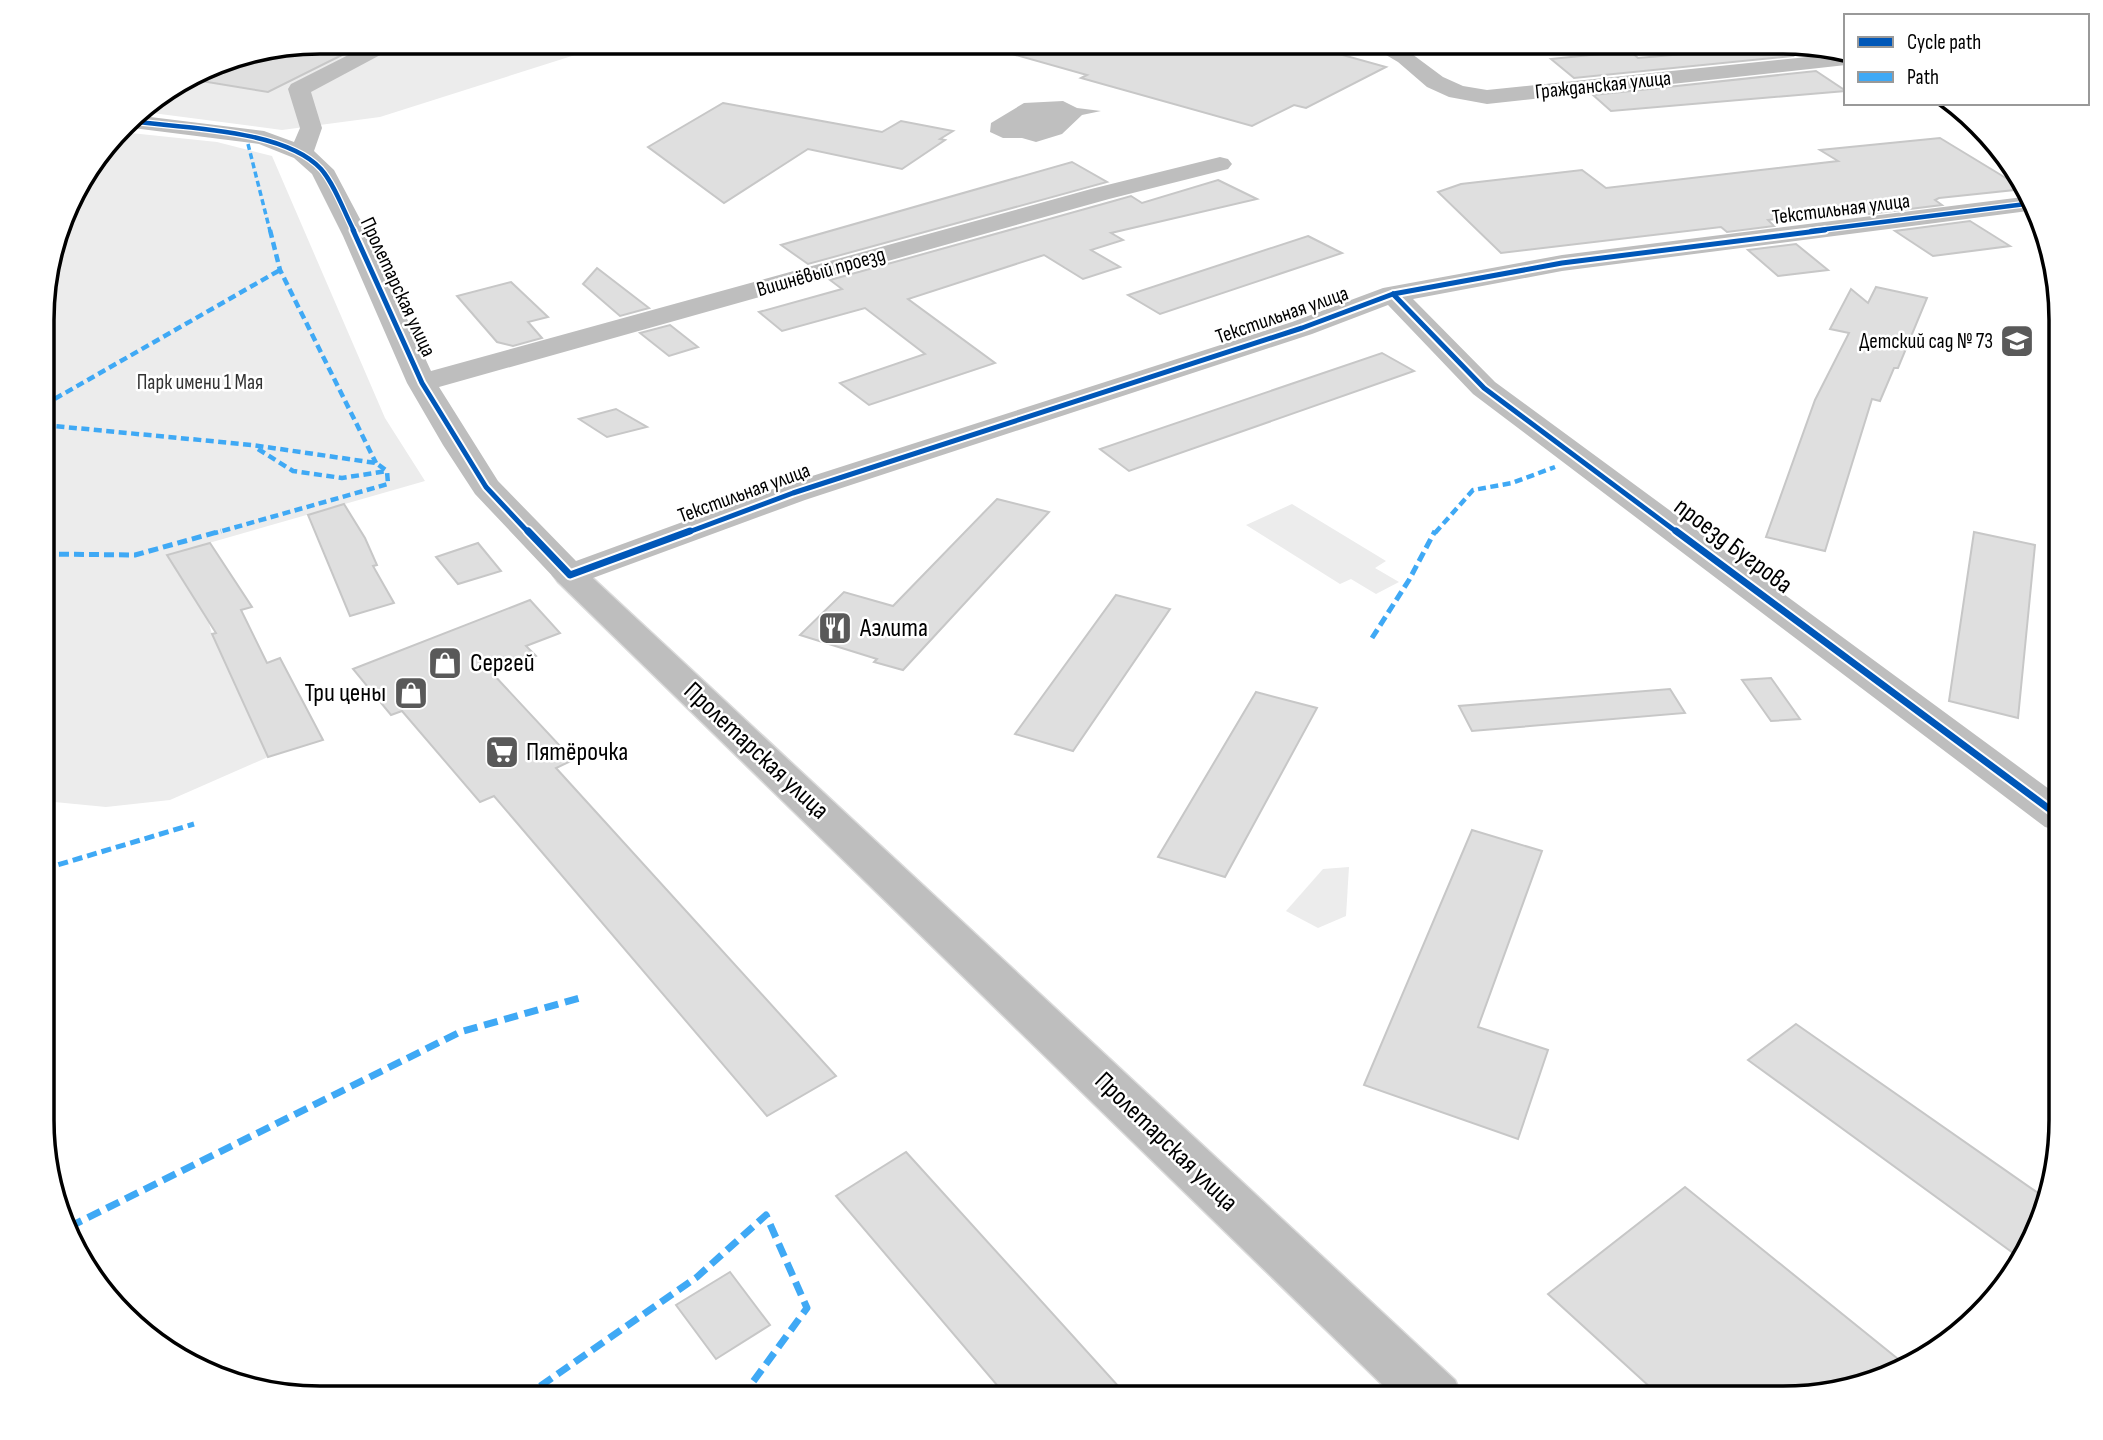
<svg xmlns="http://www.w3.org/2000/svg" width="2103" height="1440" font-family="'Sofia Sans Condensed',sans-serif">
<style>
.green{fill:#ececec}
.water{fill:#bfbfbf}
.building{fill:#dfdfdf;stroke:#c7c7c7;stroke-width:2}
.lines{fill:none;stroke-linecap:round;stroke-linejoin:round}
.major-casing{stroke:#dbdbdb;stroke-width:3}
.minor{fill:#bebebe;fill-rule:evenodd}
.major{fill:#bebebe;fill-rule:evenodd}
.quiet-far3{stroke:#3fa9f5;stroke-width:3.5;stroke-dasharray:6 3.5;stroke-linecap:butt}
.quiet-far2{stroke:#3fa9f5;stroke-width:4.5;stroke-dasharray:8 4.5;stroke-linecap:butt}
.quiet-far1{stroke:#3fa9f5;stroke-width:5;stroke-dasharray:10 5;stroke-linecap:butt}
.quiet{stroke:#3fa9f5;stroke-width:7;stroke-dasharray:14 7;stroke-linecap:butt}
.cycleway-far2-casing{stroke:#fff;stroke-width:7}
.cycleway-far1-casing{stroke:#fff;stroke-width:9}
.cycleway-casing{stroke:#fff;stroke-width:11}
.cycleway-far2{stroke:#0057b8;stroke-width:4.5}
.cycleway-far1{stroke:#0057b8;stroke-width:5}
.cycleway{stroke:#0057b8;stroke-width:7}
.labels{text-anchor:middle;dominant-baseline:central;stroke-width:5;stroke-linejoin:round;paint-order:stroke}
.far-street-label{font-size:21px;fill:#000;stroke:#fff}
.far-poi-label{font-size:21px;fill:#000;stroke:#fff;text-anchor:end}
.far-park-label{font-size:21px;fill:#333;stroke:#fff}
.street-label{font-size:26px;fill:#000;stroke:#fff}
.poi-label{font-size:26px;fill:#000;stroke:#fff;text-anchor:start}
.rim{fill:none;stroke:#000;stroke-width:3.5}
</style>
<rect width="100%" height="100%" fill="#fff"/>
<g class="green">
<path d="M321,42H616L380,117L282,130L137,111L214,63Z"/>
<path d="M121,132L217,142L272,156L385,418L425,481L167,555L208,620L212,634L268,757L170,800L106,807L44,801V285L71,197Z"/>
<path d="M1292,504L1386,561L1375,568L1399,582L1376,594L1351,579L1340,584L1246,525Z"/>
<path d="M1349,867L1346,916L1318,928L1286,911L1323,869Z"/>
</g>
<path class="water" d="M1063,101L1077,108L1101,111L1082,115L1062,134L1036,142L1022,138H1003L990,132L991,123L1024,103Z"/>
<g class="building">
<path d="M321,42H368L268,92L189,79L214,63Z"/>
<path d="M999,42H1296L1386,67L1306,108L1294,105L1252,126L1081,78L1087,75L998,50Z"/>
<path d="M1776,46L1792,56L1574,78L1551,59L1630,51L1638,58Z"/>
<path d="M1816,71L1846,91L1611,111L1593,95Z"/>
<path d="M723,103L882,132L901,121L953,131L940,139L945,140L902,169L808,149L724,203L648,147Z"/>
<path d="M1940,138L2024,189L1939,198L1935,200L1942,205L1869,214L1861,209L1768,220L1774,226L1727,232L1721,227L1501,253L1438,192L1461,184L1582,170L1606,188L1838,161L1820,150Z"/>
<path d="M1072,162L1107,182L808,264L781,245Z"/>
<path d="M1218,180L1257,199L1111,233L1123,240L1091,250L1120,267L1083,279L1044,255L908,299L995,363L869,405L840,383L925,354L865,308L782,331L759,312L842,289L830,280L1110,202L1131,196L1142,203Z"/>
<path d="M1970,221L2010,246L1933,256L1895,231Z"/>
<path d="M1308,236L1342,253L1160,314L1128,295Z"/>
<path d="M1796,244L1828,270L1778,276L1748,250Z"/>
<path d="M597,268L649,308L620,316L583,284Z"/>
<path d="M511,282L548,317L528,322L542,338L513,346L497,342L457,296Z"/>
<path d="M1876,287L1927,298L1898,368H1894L1880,401L1872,399L1825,551L1766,537L1815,400L1849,333L1830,329L1851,289L1868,303Z"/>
<path d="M670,325L698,347L669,356L640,333Z"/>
<path d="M1382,353L1414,371L1129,471L1100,449Z"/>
<path d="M616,409L647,427L607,437L579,419Z"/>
<path d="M997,499L1049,512L903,670L874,662L877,659L800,635L844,592L893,606Z"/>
<path d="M344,504L365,538L377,565L373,566L394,603L350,616L308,515Z"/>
<path d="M1974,532L2035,545L2018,718L1949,701Z"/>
<path d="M210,543L252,607L241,610L267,663L280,658L323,740L268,757L212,634L216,633L167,555Z"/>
<path d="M478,543L501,571L458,584L436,557Z"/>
<path d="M1116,595L1170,609L1073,751L1015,734Z"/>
<path d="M530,600L560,633L526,646L536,656L493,674L573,760L556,768L836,1076L767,1116L494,796L480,802L402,711L391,715L353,669Z"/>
<path d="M1771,678L1800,719L1771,721L1742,680Z"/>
<path d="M1670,689L1685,713L1472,731L1459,706Z"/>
<path d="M1256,692L1317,708L1225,877L1158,857Z"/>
<path d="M1472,830L1542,851L1478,1027L1548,1050L1518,1139L1364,1085Z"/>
<path d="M1796,1024L2048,1200L2046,1209L2020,1258L1748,1060Z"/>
<path d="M906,1152L1129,1398H1008L836,1196Z"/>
<path d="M1685,1187L1908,1367L1783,1398H1662L1548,1294Z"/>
<path d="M730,1272L770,1325L716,1359L676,1305Z"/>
</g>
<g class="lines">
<g class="major-casing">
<path id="major" d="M570,565L582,568L1455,1380L1463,1398H1396L558,582L553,575L558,568Z"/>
</g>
<g class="minor">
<path d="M374,42H400L397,46L311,92L322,128L314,151L334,170L369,236L431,371L1091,189L1220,157L1228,159L1232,164L1228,169L1109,199L439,387L498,481L576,561L781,486L1292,322L1383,288L1562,255L2031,196L2036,210L1562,271L1413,299L1495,382L2060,797V831L2045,827L1473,394L1388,305L1312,334L805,500L582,582L570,585L558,582L475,494L443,445L407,383L343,236L312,174L294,158L259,144L125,127L134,115L264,131L294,142L300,128L288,89L291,84Z"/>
<path d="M1364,42H1391L1412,54L1443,77L1463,86L1487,90L1846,53V65L1487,104L1449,97L1427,87L1398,62Z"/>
</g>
<use href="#major" class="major"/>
<path class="quiet-far3" d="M248,144L270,231"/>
<g class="quiet-far2">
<path d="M270,230L280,270L376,463"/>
<path d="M44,405L280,270"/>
<path d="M44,425L252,445L376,463L387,471L388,484L215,533"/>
<path d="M258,449L293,471L342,478L387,471"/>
<path d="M1435,533L1473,490L1512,483L1555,467"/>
</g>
<g class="quiet-far1">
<path d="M44,554L135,555L221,531"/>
<path d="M1372,638L1409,580L1435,531"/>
<path d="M44,869L194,824"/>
</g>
<g class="quiet">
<path d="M69,1227L460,1032L583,997"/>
<path d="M523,1398L697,1277L766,1215L807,1308L747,1390L746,1398"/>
</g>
<g class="cycleway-far2-casing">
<g id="cycleway-far2">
<path d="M129,121C182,128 284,129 321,169C335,185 344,212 354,231"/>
<path d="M1811,231L2034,203"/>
</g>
</g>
<g class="cycleway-far1-casing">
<g id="cycleway-far1">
<path d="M353,230L422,383L486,487L529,533"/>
<path d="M1393,294L1484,388L1678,533"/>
<path d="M686,533L793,493L1302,328L1393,294L1562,263L1825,230"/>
</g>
</g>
<g class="cycleway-casing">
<g id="cycleway">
<path d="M528,531L570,575L690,531"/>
<path d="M1676,531L2060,817"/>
</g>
</g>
<use href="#cycleway-far2" class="cycleway-far2"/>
<use href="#cycleway-far1" class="cycleway-far1"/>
<use href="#cycleway" class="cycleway"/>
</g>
<defs>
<g id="school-square" transform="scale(1.75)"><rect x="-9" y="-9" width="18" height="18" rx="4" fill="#595959" stroke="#fff"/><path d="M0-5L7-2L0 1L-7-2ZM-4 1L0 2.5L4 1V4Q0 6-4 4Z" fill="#fff"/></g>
<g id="restaurant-square" transform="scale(1.75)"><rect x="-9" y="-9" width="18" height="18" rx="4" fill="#595959" stroke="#fff"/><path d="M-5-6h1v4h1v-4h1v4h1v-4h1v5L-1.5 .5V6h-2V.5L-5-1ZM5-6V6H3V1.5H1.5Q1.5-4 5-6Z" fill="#fff"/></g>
<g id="shop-square" transform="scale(1.75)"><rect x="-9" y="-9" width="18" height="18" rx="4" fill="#595959" stroke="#fff"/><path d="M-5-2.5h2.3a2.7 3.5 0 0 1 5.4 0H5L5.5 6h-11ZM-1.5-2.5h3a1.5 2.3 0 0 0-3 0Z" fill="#fff"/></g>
<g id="supermarket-square" transform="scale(1.75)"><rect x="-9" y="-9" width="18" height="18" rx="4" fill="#595959" stroke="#fff"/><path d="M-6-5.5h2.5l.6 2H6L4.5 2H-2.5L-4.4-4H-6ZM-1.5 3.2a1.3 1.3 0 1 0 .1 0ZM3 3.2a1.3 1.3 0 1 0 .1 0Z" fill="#fff"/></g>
</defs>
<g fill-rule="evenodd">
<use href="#school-square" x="2017" y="341"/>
<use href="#restaurant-square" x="835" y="628"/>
<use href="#shop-square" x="445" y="663"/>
<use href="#shop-square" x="411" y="693"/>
<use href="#supermarket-square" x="502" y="752"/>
</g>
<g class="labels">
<g class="far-street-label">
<text transform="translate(1603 85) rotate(-6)">Гражданская улица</text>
<text transform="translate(1841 209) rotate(-7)">Текстильная улица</text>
<text transform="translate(821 272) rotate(-16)">Вишнёвый проезд</text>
<text transform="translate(398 287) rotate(65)">Пролетарская улица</text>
<text transform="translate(1282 315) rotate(-19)">Текстильная улица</text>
<text transform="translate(744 493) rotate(-20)">Текстильная улица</text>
</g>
<g class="far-poi-label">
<text x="1993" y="341">Детский сад № 73</text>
</g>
<g class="far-park-label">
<text x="200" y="382">Парк имени 1 Мая</text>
</g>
<g class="street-label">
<text transform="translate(1733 546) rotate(37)">проезд Бугрова</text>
<text transform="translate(756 751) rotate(43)">Пролетарская улица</text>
<text transform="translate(1166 1142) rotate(44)">Пролетарская улица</text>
</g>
<g class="poi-label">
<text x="860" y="628">Аэлита</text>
<text x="470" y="663">Сергей</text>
<text x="386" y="693" text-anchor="end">Три цены</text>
<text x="526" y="752">Пятёрочка</text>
</g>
</g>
<path d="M0 0H2103V1440H0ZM320 54H1783A266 266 0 0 1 2049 320V1120A266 266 0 0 1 1783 1386H320A266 266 0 0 1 54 1120V320A266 266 0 0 1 320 54Z" fill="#fff" fill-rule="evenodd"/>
<path class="rim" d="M320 54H1783A266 266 0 0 1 2049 320V1120A266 266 0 0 1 1783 1386H320A266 266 0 0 1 54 1120V320A266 266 0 0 1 320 54Z"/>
<rect x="1844" y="14" width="245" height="91" fill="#ffffff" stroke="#999999" stroke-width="2"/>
<rect x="1858" y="37" width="35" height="10" fill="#0057b8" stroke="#999999" stroke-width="2"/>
<text x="1907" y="49" font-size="21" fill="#000000">Cycle path</text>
<rect x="1858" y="72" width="35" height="10" fill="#3fa9f5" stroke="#999999" stroke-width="2"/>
<text x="1907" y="84" font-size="21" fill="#000000">Path</text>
</svg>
